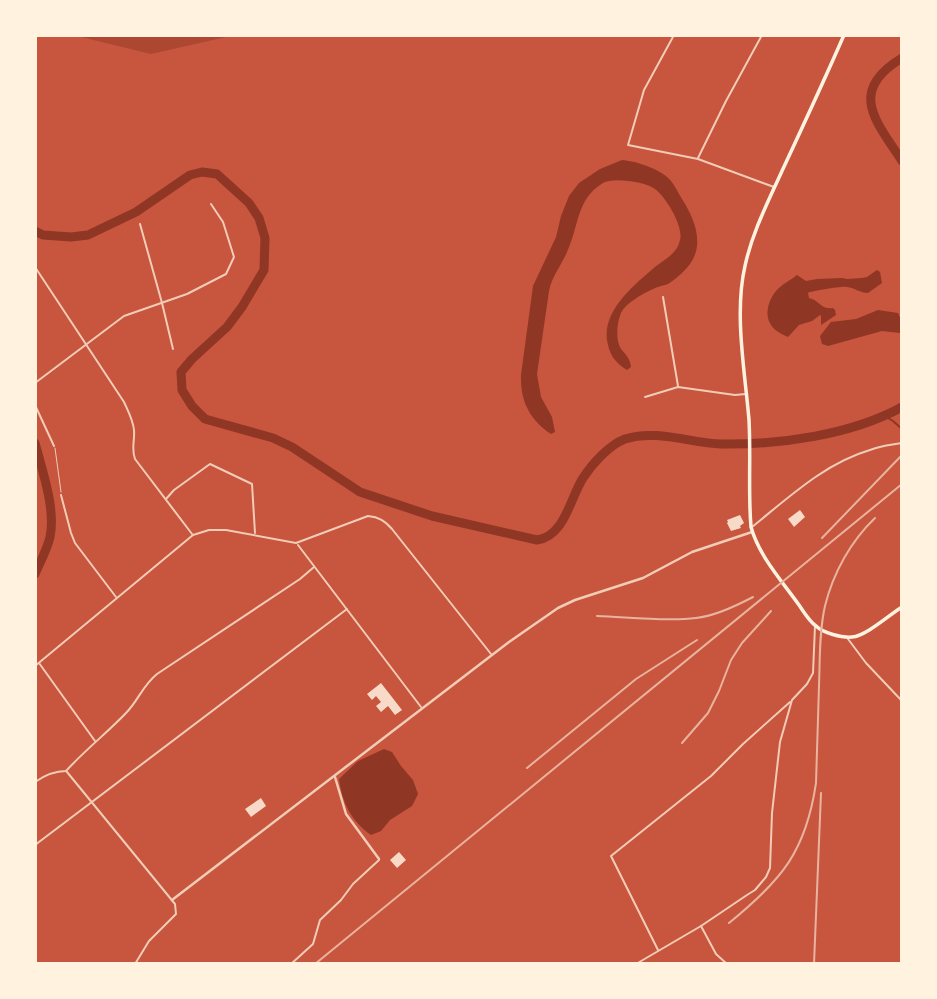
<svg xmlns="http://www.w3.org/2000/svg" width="937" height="999" font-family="Raleway,sans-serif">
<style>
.green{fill:#ae4732}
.water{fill:#8f3625}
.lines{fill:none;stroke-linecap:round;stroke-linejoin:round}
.stream{stroke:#8f3625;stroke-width:2}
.river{stroke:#8f3625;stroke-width:9}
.building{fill:#f7dbc8}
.service{stroke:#f1ccb7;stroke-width:1}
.minor{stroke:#f1ccb7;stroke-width:2}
.tertiary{stroke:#f1ccb7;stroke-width:2.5}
.secondary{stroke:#fff3e0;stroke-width:3.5}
.rail{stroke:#e9b49f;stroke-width:2}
</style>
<rect width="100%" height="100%" fill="#c8553d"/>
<path class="green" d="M73,35H235L151,54Z"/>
<g class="water">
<path d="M622,160C635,161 657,168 667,177C674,183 677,191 682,199C694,218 705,243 690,264C685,271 678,277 671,282C665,286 667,284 661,286C650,289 626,302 621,313C617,323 615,339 621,349C626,355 630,358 631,367L627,370C615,363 609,354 607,340C603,310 634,285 655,267C665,259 677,254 680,240C684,227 666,197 655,189C646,182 613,177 603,183C576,199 579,227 567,252C561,266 552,276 549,291L537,374L541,397L552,417L555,432L551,434C530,420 520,401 521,375L533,286L556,237L561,216L569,196L579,183L600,169Z"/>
<path d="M877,270L880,272L882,283L868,293C860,293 855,288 847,287C842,286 811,291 808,293L809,298C819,300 821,310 833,308L835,310L836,315L821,325V316L820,315L812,321L799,325L788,337C781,334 773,330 770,323C764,312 770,296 779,288C784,283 791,280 797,275L806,281L817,279L842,278L847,279L862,278L867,277Z"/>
<path d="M878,310L898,313L901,320L902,331L900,333L882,331L828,346L822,344L820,336L831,322L856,319Z"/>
<path d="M384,749L392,752L401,766L413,780L418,794L412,806L390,820L381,831L371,835C351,821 342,802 339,779L358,761Z"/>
</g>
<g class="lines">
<path class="stream" d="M885,416L893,421L902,429"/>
<g class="river">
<path d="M902,58C847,91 876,121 902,161"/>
<path d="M35,231L43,235L71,237L88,235L136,212L190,175L202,172L217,174L249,203L259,218L265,238L264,270L242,307L227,327L192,359L181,372L182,390L192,406L205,419L273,438L292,447L360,492L432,516L537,540C565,536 570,498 583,478C592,464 609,445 625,439C655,429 691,443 721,444C779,445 851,435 902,407"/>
<path d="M35,443C42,470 56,509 50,537C47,550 40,562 35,574"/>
</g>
</g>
<g class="building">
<path d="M800,510L805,517L794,527L788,519Z"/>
<path d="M740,515L744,523L740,526L741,528L731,531L727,523L728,522L727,520Z"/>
<path d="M381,683L402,710L395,715L388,706L381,712L376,706L381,702L376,696L372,700L367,694Z"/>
<path d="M261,798L266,806L251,817L245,809Z"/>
<path d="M399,852L406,860L397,868L390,860Z"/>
</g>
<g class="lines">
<g class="service">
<path d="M55,448L61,492"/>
<path d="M901,964L902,954"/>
</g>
<g class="minor">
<path d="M674,35L644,90L628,145L698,159L774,187"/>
<path d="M698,158L726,101L762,35"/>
<path d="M140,224L162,303L173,349"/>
<path d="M35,267L124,402C128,411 133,420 134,430C135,440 131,449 135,459L192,534"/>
<path d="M663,297L678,386"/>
<path d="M35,383L124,316L187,294L226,274L234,257L223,222L211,204"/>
<path d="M645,397L678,387L735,395L746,394"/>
<path d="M35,405L54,446"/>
<path d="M61,495L71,533L75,543L116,597"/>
<path d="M166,499L174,490L210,464L252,484L255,533"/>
<path d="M752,527C788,498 825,463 870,450C880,446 891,445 902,443"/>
<path d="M298,545L421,707"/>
<path d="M848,639L866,663L902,701"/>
<path d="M39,663L95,741"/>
<path d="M35,666L193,535L209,530H226L296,543L368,516C379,517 385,521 392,529L491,654"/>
<path d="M67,772L175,904L176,914L149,941L135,964"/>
<path d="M35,782C45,775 54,771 66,771C85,750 107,733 126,713C138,701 143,685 157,674L300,579L314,567"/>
<path d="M35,845L347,609"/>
<path d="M701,926L716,954L727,964"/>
<path d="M658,950L611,856L711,776L743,744L790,702"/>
<path d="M291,964L313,944L320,920L341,900L353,884L379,860"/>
<path d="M636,964L701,926L747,895L755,890L766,877L770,868L772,813L780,742L792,700L807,684L813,673L815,626"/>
</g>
<g class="tertiary">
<path d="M335,777L346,814L379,859"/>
<path d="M172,900L509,642L558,608L575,600L643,578L692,552L752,532"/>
</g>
<path class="secondary" d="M844,35C824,81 803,126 782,171C768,202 752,233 745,266C734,313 745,372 749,420C751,456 748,492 751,527C759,556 782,581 799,605C804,612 809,621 816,626C823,633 842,638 852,637C866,636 889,615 902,607"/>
<g class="rail">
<path d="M822,538L902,455"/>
<path d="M597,616C627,617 667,622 696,618C715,616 736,606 753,597"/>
<path d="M682,743L708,713L719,691L731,660L742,643L771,611"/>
<path d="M527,768L636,679L697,640"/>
<path d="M729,923C782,880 806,851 816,783C817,751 818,718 819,686C820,660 819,632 825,606C833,573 851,541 875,518"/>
<path d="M315,964L902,484"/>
<path d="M814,964L821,793"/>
</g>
</g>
<rect width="937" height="999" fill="none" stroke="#fff3e0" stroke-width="74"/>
</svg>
